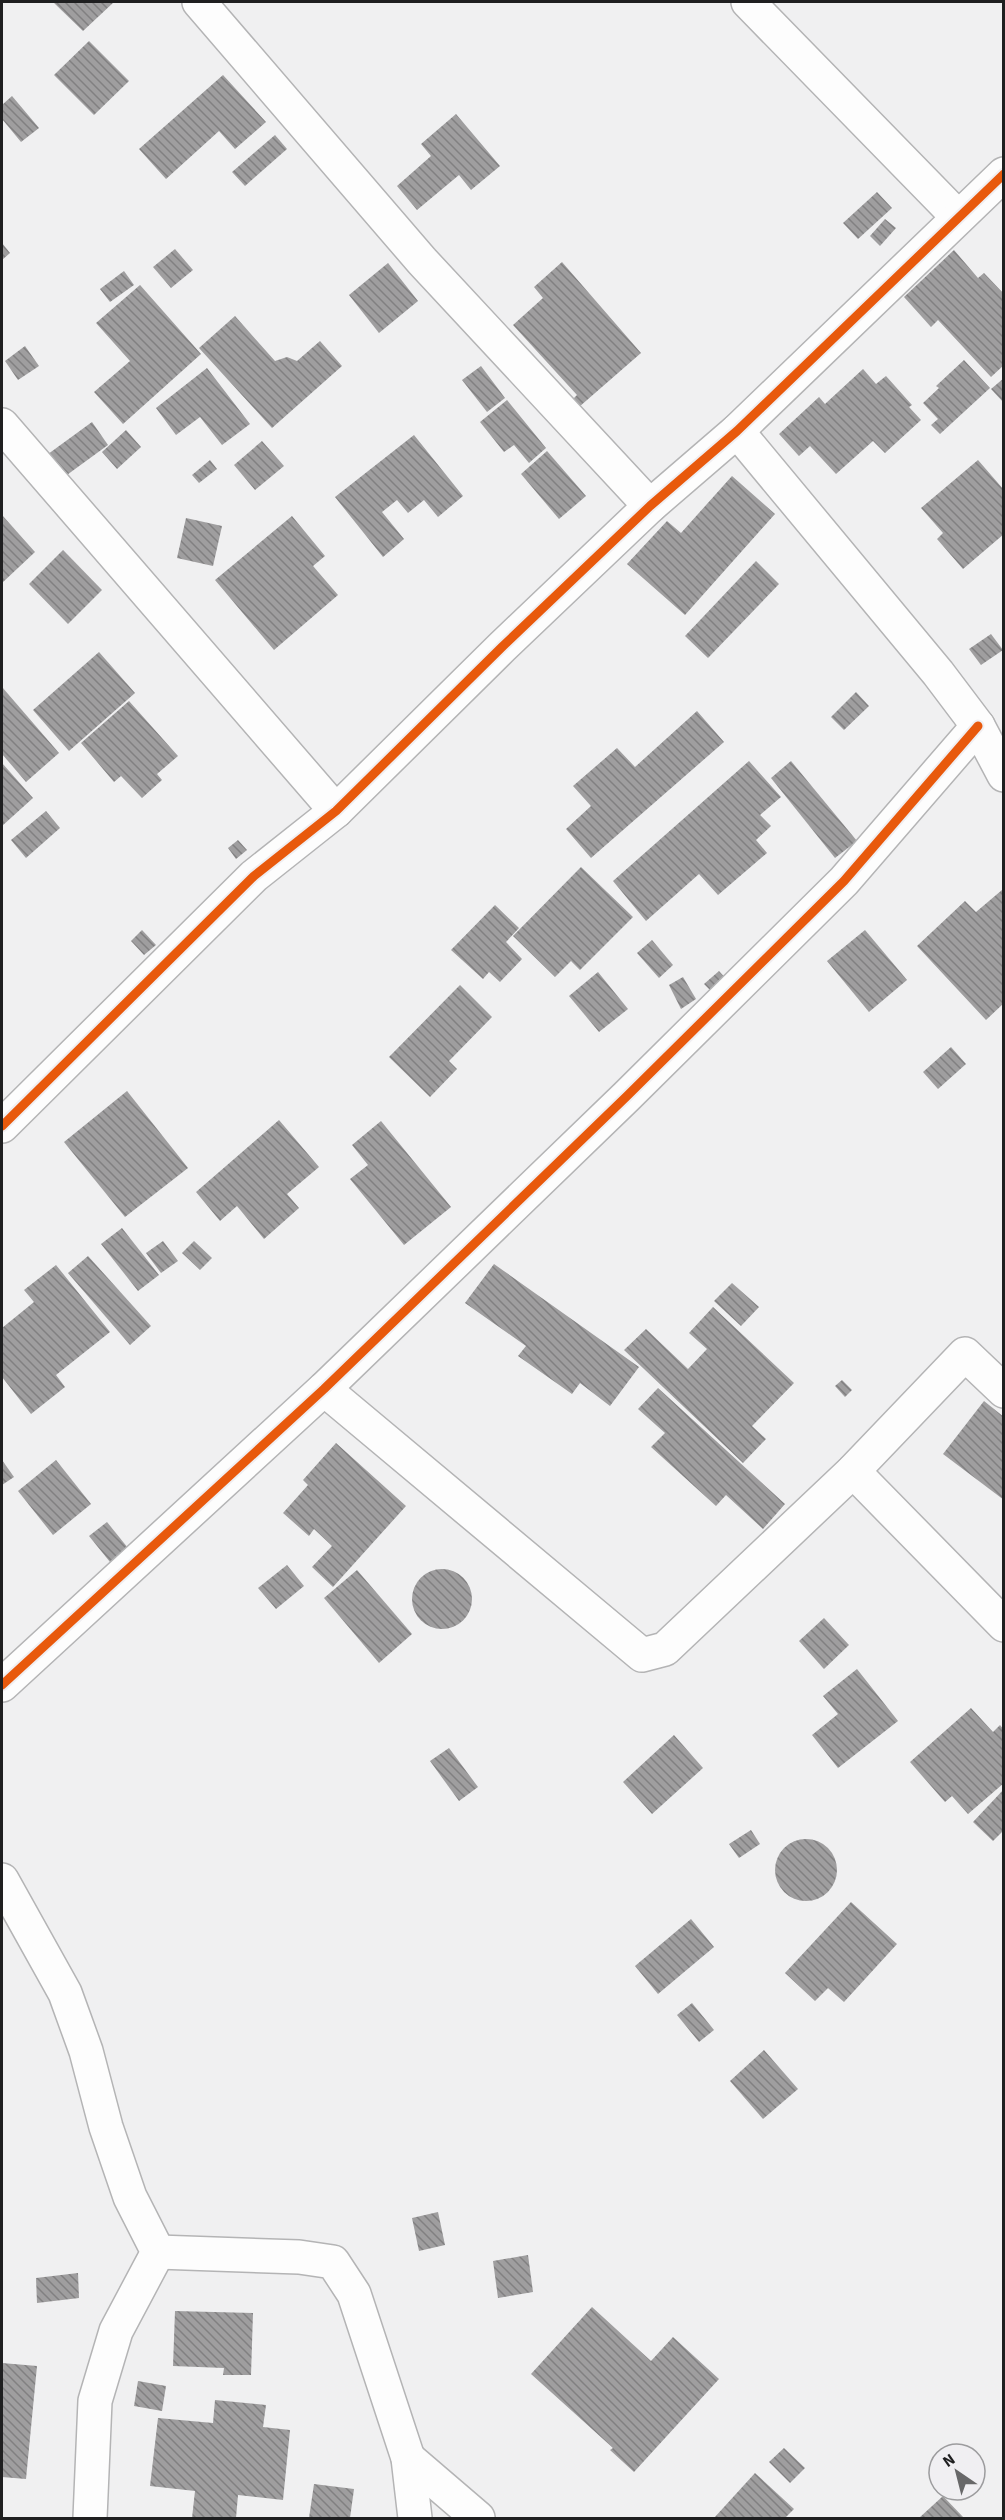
<svg xmlns="http://www.w3.org/2000/svg" width="1005" height="2520" font-family="'Source Sans 3',sans-serif">
<style>
.building{fill:url(#building-back-hatch)}
.lines{fill:none;stroke-linecap:round;stroke-linejoin:round}
.street-casing{stroke:#b4b4b5;stroke-width:36}
.street{stroke:#fdfdfd;stroke-width:33}
.cycleway-casing{stroke:#f0eff2;stroke-width:13}
.cycleway{stroke:#e8590c;stroke-width:9}
</style>
<defs>
<pattern id="building-back-hatch" width="6" height="6" patternUnits="userSpaceOnUse" patternTransform="scale(1.5)"><rect width="6" height="6" fill="#9f9e9f"/><path d="M-1 5l2 2M0 0l6 6M5-1l2 2" fill="none" stroke="#818081"/></pattern>
</defs>
<rect width="100%" height="100%" fill="#f0f0f1"/>
<g class="building">
<path d="M53,2H114L83,31Z"/>
<path d="M89,41L129,81L94,115L54,75Z"/>
<path d="M223,75L266,122L235,149L219,131L166,179L139,149Z"/>
<path d="M12,96L39,128L21,142L2,119V105Z"/>
<path d="M456,114L500,166L471,190L459,175L417,210L397,186L431,156L421,144Z"/>
<path d="M275,135L287,149L245,186L232,172Z"/>
<path d="M877,192L892,208L858,239L843,223Z"/>
<path d="M885,219L896,228L880,246L870,236Z"/>
<path d="M2,243L10,253L2,260Z"/>
<path d="M175,249L193,270L171,288L153,267Z"/>
<path d="M954,250L978,278L984,273L1004,294V365L991,377L938,320L931,327L904,297Z"/>
<path d="M562,262L641,353L579,407L573,399L577,395L513,325L543,298L534,287Z"/>
<path d="M388,263L418,301L379,333L349,295Z"/>
<path d="M124,271L134,285L110,302L100,289Z"/>
<path d="M140,285L201,354L123,424L94,392L130,361L96,323Z"/>
<path d="M235,316L275,361L287,357L297,361L320,341L342,366L272,428L199,348Z"/>
<path d="M25,346L39,366L18,380L5,361Z"/>
<path d="M964,360L990,388L940,434L931,425L938,419L923,403L939,388L936,386Z"/>
<path d="M481,366L505,398L487,412L462,380Z"/>
<path d="M207,368L250,424L222,445L200,417L176,435L156,408Z"/>
<path d="M863,369L876,384L886,376L912,405L909,407L921,420L885,453L873,441L836,474L810,446L799,456L779,434L819,397L825,404Z"/>
<path d="M1004,378V403L991,389Z"/>
<path d="M507,400L546,448L529,463L514,445L504,452L480,422Z"/>
<path d="M92,422L108,445L60,480L44,457Z"/>
<path d="M126,430L141,447L117,469L102,452Z"/>
<path d="M414,435L463,496L438,517L424,500L408,513L397,500L382,512L404,539L383,557L335,497Z"/>
<path d="M262,441L284,466L255,490L234,465Z"/>
<path d="M547,451L586,496L559,519L521,474Z"/>
<path d="M210,460L217,469L199,483L192,475Z"/>
<path d="M978,460L1004,490V534L963,569L937,539L943,533L921,508Z"/>
<path d="M732,476L775,514L685,615L627,564L667,521L681,533Z"/>
<path d="M2,515L35,552L2,583Z"/>
<path d="M292,516L325,556L313,566L338,595L274,650L215,580Z"/>
<path d="M186,518L222,526L213,566L177,558Z"/>
<path d="M63,550L102,590L68,624L29,584Z"/>
<path d="M756,561L779,584L708,658L685,636Z"/>
<path d="M991,634L1003,650L981,665L969,649Z"/>
<path d="M99,652L135,693L69,751L33,710Z"/>
<path d="M2,687L59,753L26,782L2,754Z"/>
<path d="M856,692L869,706L844,730L831,717Z"/>
<path d="M129,701L178,756L157,774L162,780L142,798L121,776L114,782L81,743Z"/>
<path d="M697,711L724,742L591,858L566,829L591,806L573,786L617,748L635,767Z"/>
<path d="M749,761L781,797L760,815L771,826L756,840L767,853L718,895L699,874L646,921L613,881Z"/>
<path d="M791,761L857,841L835,858L771,778Z"/>
<path d="M2,763L33,798L2,826Z"/>
<path d="M46,811L60,828L26,858L11,840Z"/>
<path d="M238,840L247,850L236,859L228,848Z"/>
<path d="M581,867L633,917L580,970L571,961L555,977L513,936Z"/>
<path d="M1002,890L1004,892V972L1002,974L1004,976V1003L986,1020L917,946L965,901L976,912Z"/>
<path d="M495,905L519,928L506,942L522,959L500,982L489,972L483,979L451,950Z"/>
<path d="M142,930L156,945L144,955L131,941Z"/>
<path d="M865,930L907,980L869,1012L827,961Z"/>
<path d="M652,940L673,965L659,978L637,953Z"/>
<path d="M719,971L728,981L714,994L704,984Z"/>
<path d="M598,972L628,1009L599,1032L569,996Z"/>
<path d="M683,977L696,999L681,1009L669,985Z"/>
<path d="M460,985L492,1017L449,1061L457,1069L430,1097L389,1057Z"/>
<path d="M951,1047L966,1064L938,1089L923,1072Z"/>
<path d="M127,1091L188,1168L125,1217L64,1142Z"/>
<path d="M279,1120L319,1167L287,1194L299,1208L264,1239L237,1206L220,1221L196,1192Z"/>
<path d="M381,1121L451,1207L404,1245L350,1179L368,1165L352,1145Z"/>
<path d="M122,1228L159,1275L138,1291L101,1244Z"/>
<path d="M163,1241L178,1261L161,1273L146,1253Z"/>
<path d="M194,1241L212,1258L200,1270L182,1253Z"/>
<path d="M88,1256L151,1326L130,1345L68,1273Z"/>
<path d="M494,1264L639,1367L610,1406L580,1383L572,1394L518,1356L526,1346L465,1303Z"/>
<path d="M56,1265L110,1332L56,1375L65,1387L31,1414L2,1377V1328L34,1302L24,1290Z"/>
<path d="M732,1283L759,1307L741,1326L714,1301Z"/>
<path d="M713,1307L794,1383L752,1426L766,1439L743,1463L624,1350L646,1329L688,1369L707,1349L689,1333Z"/>
<path d="M842,1380L852,1390L845,1397L835,1386Z"/>
<path d="M658,1388L785,1504L763,1529L726,1495L716,1506L651,1447L665,1433L638,1409Z"/>
<path d="M984,1401L1004,1417V1500L943,1454Z"/>
<path d="M336,1443L406,1506L333,1587L312,1567L332,1546L314,1529L309,1536L283,1513L308,1485L303,1480Z"/>
<path d="M2,1460L14,1477L2,1485Z"/>
<path d="M56,1460L91,1504L53,1535L18,1491Z"/>
<path d="M107,1522L128,1548L110,1562L89,1536Z"/>
<path d="M287,1565L304,1586L276,1609L258,1588Z"/>
<circle cx="442" cy="1599" r="30"/>
<path d="M357,1570L412,1634L379,1663L324,1598Z"/>
<path d="M824,1618L849,1645L824,1669L799,1641Z"/>
<path d="M857,1669L898,1721L838,1768L812,1735L838,1714L823,1696Z"/>
<path d="M971,1708L993,1732L1000,1725L1004,1730V1783L968,1814L952,1796L945,1802L910,1762Z"/>
<path d="M674,1735L703,1768L652,1814L623,1782Z"/>
<path d="M449,1748L478,1787L459,1801L430,1761Z"/>
<path d="M1004,1789V1830L993,1841L973,1822Z"/>
<path d="M751,1830L760,1844L739,1858L729,1844Z"/>
<circle cx="806" cy="1870" r="31"/>
<path d="M851,1902L897,1944L844,2002L828,1988L815,2001L785,1973Z"/>
<path d="M691,1919L714,1947L658,1994L635,1966Z"/>
<path d="M692,2003L714,2030L699,2042L677,2015Z"/>
<path d="M764,2050L798,2089L763,2119L730,2081Z"/>
<path d="M438,2212L445,2245L419,2251L412,2218Z"/>
<path d="M528,2255L533,2292L498,2298L493,2261Z"/>
<path d="M78,2273L79,2298L37,2303L36,2278Z"/>
<path d="M592,2307L651,2361L673,2337L719,2379L634,2472L610,2450L613,2448L531,2374Z"/>
<path d="M175,2311L253,2313L251,2375H223L224,2368L173,2366Z"/>
<path d="M2,2363L37,2366L26,2479L2,2477Z"/>
<path d="M138,2381L166,2386L162,2411L134,2406Z"/>
<path d="M215,2400L266,2405L263,2427L290,2430L283,2500L238,2495L236,2518H192L195,2491L150,2486L158,2418L213,2423Z"/>
<path d="M784,2448L805,2468L790,2483L769,2462Z"/>
<path d="M755,2473L794,2509L785,2518H714Z"/>
<path d="M314,2484L354,2489L350,2518H309Z"/>
<path d="M943,2496L964,2518H919Z"/>
</g>
<g class="lines">
<g class="street-casing">
<g id="street">
<path d="M199,2L422,261L650,506"/>
<path d="M748,2L958,217"/>
<path d="M2,425L336,811"/>
<path d="M737,431L938,673L978,726L1004,775"/>
<path d="M2,1126L254,876L336,811L502,647L650,506L737,431L1004,174"/>
<path d="M324,1389L642,1655L665,1649L853,1471L965,1354L1004,1391"/>
<path d="M853,1471L1004,1625"/>
<path d="M2,1685L324,1389L627,1096L844,881L978,726"/>
<path d="M2,1880L65,1993L86,2051L106,2127L130,2197L158,2252L116,2331L95,2401L90,2518"/>
<path d="M158,2252L299,2257L333,2262L354,2294L408,2458L415,2518"/>
<path d="M408,2458L478,2518"/>
</g>
</g>
<use href="#street" class="street"/>
<g class="cycleway-casing">
<g id="cycleway">
<path d="M2,1126L254,876L336,811L502,647L650,506L737,431L1004,174"/>
<path d="M2,1685L324,1389L627,1096L844,881L978,726"/>
</g>
</g>
<use href="#cycleway" class="cycleway"/>
</g>
<rect width="1005" height="2520" fill="none" stroke="#1f1f20" stroke-width="6"/>
<g transform="translate(957 2472) rotate(325)"><circle r="28" fill="#f0eff2" stroke="#9c9c9e" stroke-width="1.5"/>
<path d="M0-4.5L10 22L0 15L-10 22Z" fill="#686869"/>
<text y="-9" font-size="16" font-weight="bold" text-anchor="middle" fill="#1f1f20">N</text>
</g>
</svg>
